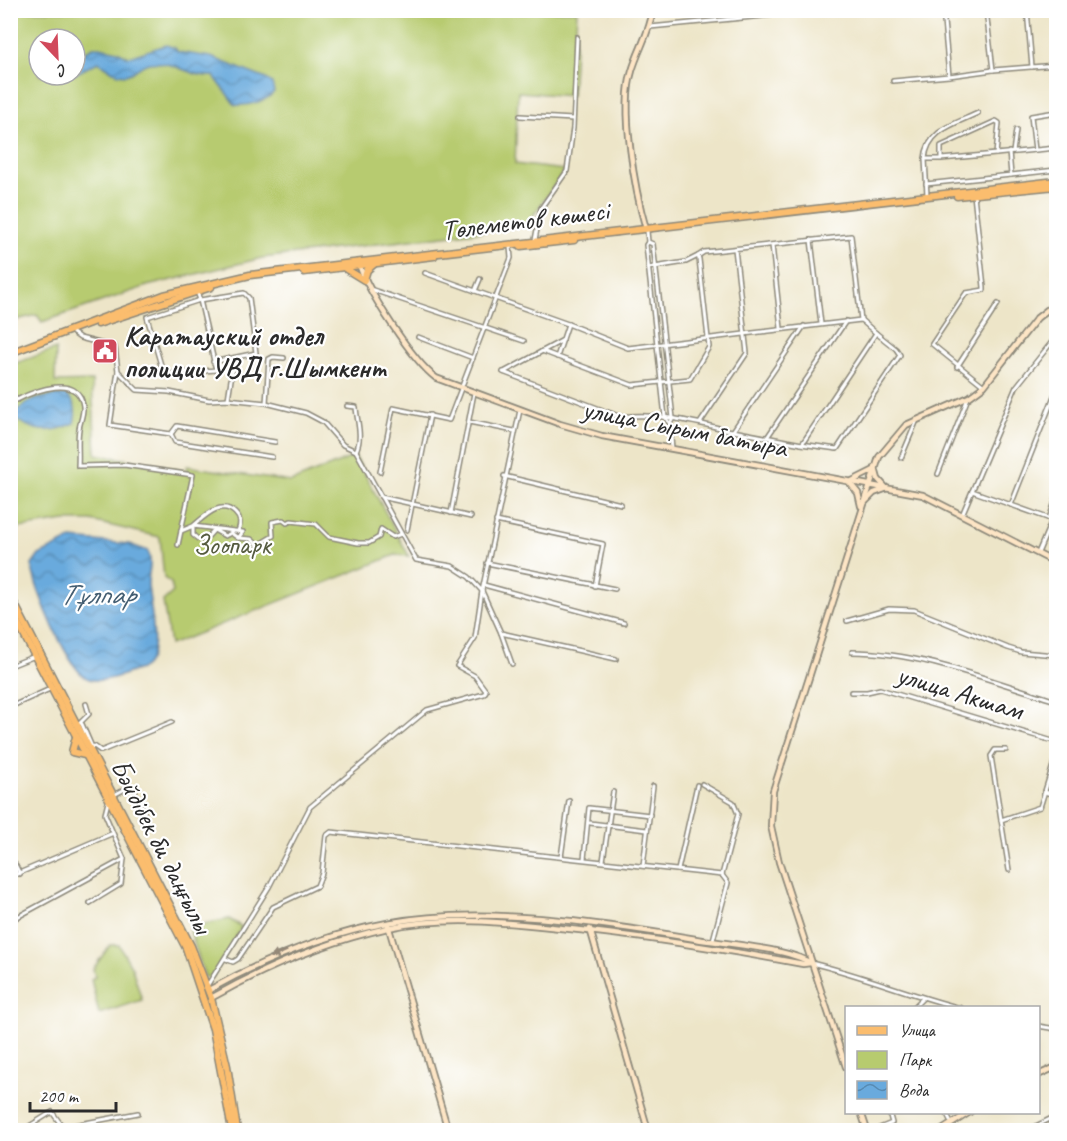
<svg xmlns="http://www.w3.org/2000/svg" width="1067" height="1141" font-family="Caveat,sans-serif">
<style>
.green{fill:#b7cb6f;stroke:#717b4d;stroke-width:1.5;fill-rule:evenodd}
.water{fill:url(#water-waves);stroke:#4a6a84;stroke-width:1.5}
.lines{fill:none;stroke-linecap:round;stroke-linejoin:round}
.street-casing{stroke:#8c887a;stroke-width:6}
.secondary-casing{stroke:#8c887a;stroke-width:8}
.primary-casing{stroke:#8c887a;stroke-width:9}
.street{stroke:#fff;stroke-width:3}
.secondary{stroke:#fde5c5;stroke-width:4.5}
.primary{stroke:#fbbd6e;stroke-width:6}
.oneway{fill:#948878}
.labels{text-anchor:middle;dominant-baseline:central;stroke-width:4.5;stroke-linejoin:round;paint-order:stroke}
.street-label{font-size:28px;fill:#2b2b2b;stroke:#fff}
.poi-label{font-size:28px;font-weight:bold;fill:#2b2b2b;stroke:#fff;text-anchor:start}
.park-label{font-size:28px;fill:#555b3f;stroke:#fff}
.water-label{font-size:30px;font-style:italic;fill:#445e72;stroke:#fff}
</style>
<defs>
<pattern id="water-waves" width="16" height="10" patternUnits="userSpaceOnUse" patternTransform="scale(1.5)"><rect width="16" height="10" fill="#69aadd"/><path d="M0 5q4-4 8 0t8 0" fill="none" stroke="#578bb3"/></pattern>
</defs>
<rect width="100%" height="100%" fill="#fff"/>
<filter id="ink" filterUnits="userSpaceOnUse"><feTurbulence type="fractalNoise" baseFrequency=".0167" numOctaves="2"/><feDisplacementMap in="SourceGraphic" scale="12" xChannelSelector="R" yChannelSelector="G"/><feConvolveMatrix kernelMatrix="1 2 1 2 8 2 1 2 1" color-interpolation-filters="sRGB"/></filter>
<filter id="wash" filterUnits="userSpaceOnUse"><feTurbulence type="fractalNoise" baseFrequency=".008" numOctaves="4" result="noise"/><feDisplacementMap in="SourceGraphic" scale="24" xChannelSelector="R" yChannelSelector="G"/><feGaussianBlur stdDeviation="1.35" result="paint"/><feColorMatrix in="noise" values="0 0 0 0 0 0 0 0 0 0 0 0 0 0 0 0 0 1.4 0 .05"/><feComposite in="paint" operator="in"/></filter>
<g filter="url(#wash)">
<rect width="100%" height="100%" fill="#ede5c8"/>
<g class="green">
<path d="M11,11H577L572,96L518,92L515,164L565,170L526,226L262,258L147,286L42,322L37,315L11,321ZM39,39H75V75H39Z"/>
<path d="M56,349L55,382L92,381L96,454L186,471L187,466L291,482L355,456L409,556L395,555L170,645L163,601L173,592L171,583L164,578L160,537L91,521H65L19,528L10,521V365Z"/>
<path d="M229,919L242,927L212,977H205L190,931L204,924Z"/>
<path d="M110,945H119L132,968L142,1000L99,1014L91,979L95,977L93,969Z"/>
</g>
<g class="water">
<path d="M166,45L175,48L178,52L211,57L266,79L272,83L274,92C266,102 248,106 235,105L214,76C191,78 171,59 149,63C138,65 132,78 119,74C112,72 104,65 98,62L75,74V58L93,47H100L118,51L128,57Z"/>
<path d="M66,395C76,403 77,410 74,423C60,430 44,434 28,426C21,423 19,419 11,420V406L19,410C31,397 49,396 66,395Z"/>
<path d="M71,539L129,544L148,551C153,562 148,573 148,584C149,604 163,655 143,668C128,673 104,684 89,679C69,673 33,586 32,565L39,555Z"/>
</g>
</g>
<g filter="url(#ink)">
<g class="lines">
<g class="street-casing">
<g id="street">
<path d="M1027,10L1032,67"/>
<path d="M650,27L826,10"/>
<path d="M993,70L1056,65"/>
<path d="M949,76L993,70L986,10"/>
<path d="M893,81L949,76L943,10"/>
<path d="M520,116L573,119"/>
<path d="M1035,150L1031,116L1056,112"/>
<path d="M1013,152L1016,130"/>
<path d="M996,154L1056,148"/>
<path d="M925,159C927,130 955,124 978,113"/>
<path d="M1011,175L1056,170"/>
<path d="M926,184L1011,175L1009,152"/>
<path d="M927,195L925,159H941V146L996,121L999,123L996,154L941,159"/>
<path d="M974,195L984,287V290L966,293L932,344L984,386"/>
<path d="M647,231L648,242L646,245L665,417L670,424L672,449"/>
<path d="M535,240L541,208L567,171L573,128L577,37"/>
<path d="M811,240L821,324"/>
<path d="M648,242L653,244L654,253L673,418L670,424"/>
<path d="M772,245L781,328"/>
<path d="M425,273L568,324L628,348L861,320L851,236L704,252L698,256"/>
<path d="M370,289L524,341"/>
<path d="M475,291L480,279"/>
<path d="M197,292L200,300L244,293L249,298L256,353L213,362"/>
<path d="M200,300L216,370L166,374L163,372L147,317Z"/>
<path d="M73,333L80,338L115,347L118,371L110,425L171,434"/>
<path d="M418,337L473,358"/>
<path d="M542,351L632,385L690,379L709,347L699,259L698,256L686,262L648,268"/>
<path d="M557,357L568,324"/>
<path d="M957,367L998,304"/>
<path d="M118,371L137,390L169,392L209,400L228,399L266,403L306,413L323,422L343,445L356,451L416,560L452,566L469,577L482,591L475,638L457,666L475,676L486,691L484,694L427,710L310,807L269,887L207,986"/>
<path d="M503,372L621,417C659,412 696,423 733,431L804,326"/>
<path d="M504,372L563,340"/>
<path d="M10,392L17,400C34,391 79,373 83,406C84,413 80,422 79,429C77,441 79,454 78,466L124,465L193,475L178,545"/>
<path d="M228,399L233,367"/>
<path d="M266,403L269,359L273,357L284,358"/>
<path d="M347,406L356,407C357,422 363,437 356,451"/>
<path d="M520,410L482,591L501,633L616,659"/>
<path d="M469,422L514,431"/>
<path d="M700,423L747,353L735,249"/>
<path d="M733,431L802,444L876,333L861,320"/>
<path d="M171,434L177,426L275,442"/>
<path d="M171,434L175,442L272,457"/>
<path d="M768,436L846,321"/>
<path d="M801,444L837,449L900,355L896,349L876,333"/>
<path d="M901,458L917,420"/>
<path d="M380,472L393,408L449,420L511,258L510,247"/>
<path d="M938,474L968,398"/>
<path d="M504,476L621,504"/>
<path d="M972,491L1056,521"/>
<path d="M381,497L471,517"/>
<path d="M1011,505L1056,391"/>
<path d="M451,513L474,393"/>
<path d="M962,515L1016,387L1051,343"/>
<path d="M1049,519L1056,499"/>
<path d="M496,521L603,544L595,586"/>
<path d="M407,530L430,415"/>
<path d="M181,531L193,526L243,532L238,538L231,533L225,536L214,530L205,540L198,539L193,535V526C205,516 221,499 235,513C241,519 241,524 238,531"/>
<path d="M238,538L251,539L258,545L273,536L272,522L283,520L287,523L291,521L316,524L329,537L358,543H369L379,537L381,529L393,537L401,534"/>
<path d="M1038,553L1052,520"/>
<path d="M487,563L615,589"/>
<path d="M484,585L624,623"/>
<path d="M847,621L889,609L914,610L1008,648L1021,652L1056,655"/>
<path d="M501,633L512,664"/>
<path d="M852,652C920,652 991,681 1056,701"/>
<path d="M10,666L35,656"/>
<path d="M851,692H867L880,689L1056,742"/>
<path d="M10,707L50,689"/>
<path d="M82,724L92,747"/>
<path d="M78,725L89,714L86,704"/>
<path d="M89,749L94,746L101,751L172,722"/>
<path d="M1006,750H995L991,756L1009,870"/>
<path d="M702,784L733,802L738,814L722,875"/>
<path d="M1045,792L1056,796"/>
<path d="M114,795L127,788H134L146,818"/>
<path d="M1001,820L1040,807L1056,756"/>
<path d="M590,823L647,830"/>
<path d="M10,855L20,874"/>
<path d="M561,857L569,801"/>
<path d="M584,859L589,808L650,815"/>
<path d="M603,861L613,792"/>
<path d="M643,866L653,786"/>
<path d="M678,870L697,785"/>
<path d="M10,877L111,834"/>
<path d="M90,903L121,884L124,859L105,814L108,802"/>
<path d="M10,921L124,859"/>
<path d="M226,959L233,962L238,959L273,907L317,886L322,873L326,836L331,832L722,875L728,883L713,940"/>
<path d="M811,963C862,975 910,995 961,1008"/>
<path d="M913,1008L923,998"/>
<path d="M1038,1026L1056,1029"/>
<path d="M946,1112L952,1124"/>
<path d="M64,1127L138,1113"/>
<path d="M23,1130L52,1112L65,1130"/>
<path d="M875,1130L892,1123L889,1112"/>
<path d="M1028,1130L1056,1116"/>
</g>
</g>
<g class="secondary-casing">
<g id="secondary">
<path d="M646,229C635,191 620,109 632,71C638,50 650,32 653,10"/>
<path d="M359,264C368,292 413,361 436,378L560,424L602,436L923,495L1056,563"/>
<path d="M875,468L878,479L886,488"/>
<path d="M852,481L874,470"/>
<path d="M849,482L858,493L861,506"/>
<path d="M863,504L874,493L885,489"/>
<path d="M388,925L448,1130"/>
<path d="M590,929L648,1130"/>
<path d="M209,990C265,959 323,935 387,923C480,905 602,923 696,939C727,944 786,948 811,963"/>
<path d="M211,998C268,966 324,942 388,928C444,916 504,922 560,928C642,936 722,949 803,964L811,963"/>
<path d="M846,1067L779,862L771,826L773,791L879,457L906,425L969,397L984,386L1037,318L1056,303"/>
<path d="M1038,1075L1056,1067"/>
<path d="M861,1112L867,1130"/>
<path d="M942,1130L970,1112"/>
</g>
</g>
<g class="primary-casing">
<g id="primary">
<path d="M957,196L1056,186"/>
<path d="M521,246L574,240"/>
<path d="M346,269L364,280L367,270L374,264"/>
<path d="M304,272L434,256"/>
<path d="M98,324L211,287"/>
<path d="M10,353L164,295L250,275L1056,181"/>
<path d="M10,595L191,946L211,998L227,1066L237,1130"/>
<path d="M10,608L186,948L213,1029L232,1130"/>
<path d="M76,737L72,752L85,755"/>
</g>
</g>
<use href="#street" class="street"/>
<use href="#secondary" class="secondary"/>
<use href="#primary" class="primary"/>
</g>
<defs><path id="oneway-solid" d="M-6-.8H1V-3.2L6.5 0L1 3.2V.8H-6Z" transform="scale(1.5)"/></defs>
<use class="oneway" href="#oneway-solid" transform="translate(279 954) rotate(157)"/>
</g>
<defs>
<g id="civic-square" transform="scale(1.35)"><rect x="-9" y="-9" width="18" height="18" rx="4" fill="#d1495b" stroke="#fff"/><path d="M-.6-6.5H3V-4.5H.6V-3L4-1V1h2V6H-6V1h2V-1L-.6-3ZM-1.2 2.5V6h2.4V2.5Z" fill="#fff"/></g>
</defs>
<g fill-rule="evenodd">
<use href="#civic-square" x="105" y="351"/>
</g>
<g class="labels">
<g class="street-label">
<text transform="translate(525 220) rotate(-7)">Төлеметов көшесі</text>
<text transform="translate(685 428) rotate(11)">улица Сырым батыра</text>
<text transform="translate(960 692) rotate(17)">улица Акшам</text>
<text transform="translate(162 846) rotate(63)">Бәйдібек би даңғылы</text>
</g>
<g class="poi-label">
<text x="124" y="335">Каратауский отдел<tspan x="124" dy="32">полиции УВД г.Шымкент</tspan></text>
</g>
<g class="park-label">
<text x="232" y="544">Зоопарк</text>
</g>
<g class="water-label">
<text x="97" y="594">Тұлпар</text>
</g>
</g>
<rect width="1067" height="1141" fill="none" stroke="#fff" stroke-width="36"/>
<rect x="845" y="1006" width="195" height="108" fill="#ffffff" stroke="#aaaaaa" stroke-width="1.5"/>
<rect x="857" y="1026" width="30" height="9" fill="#fbbd6e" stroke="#aaaaaa" stroke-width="1.5"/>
<text x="899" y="1036" font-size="18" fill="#2b2b2b">Улица</text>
<rect x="857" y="1051" width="30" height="18" fill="#b7cb6f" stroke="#aaaaaa" stroke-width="1.5"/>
<text x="899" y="1066" font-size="18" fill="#2b2b2b">Парк</text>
<rect x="857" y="1081" width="30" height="18" fill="url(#water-waves)" stroke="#aaaaaa" stroke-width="1.5"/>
<text x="899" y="1096" font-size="18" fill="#2b2b2b">Вода</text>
<g transform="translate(57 57) rotate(157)"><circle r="28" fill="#ffffff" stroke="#aaaaaa" stroke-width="1.5"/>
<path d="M0-4.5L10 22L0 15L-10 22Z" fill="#d1495b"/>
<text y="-9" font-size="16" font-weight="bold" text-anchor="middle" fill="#2b2b2b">С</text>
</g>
<path d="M30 1102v9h86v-9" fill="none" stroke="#2b2b2b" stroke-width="3"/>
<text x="39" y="1102" font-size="18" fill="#2b2b2b" stroke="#ffffff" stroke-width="4.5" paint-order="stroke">200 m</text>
</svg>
